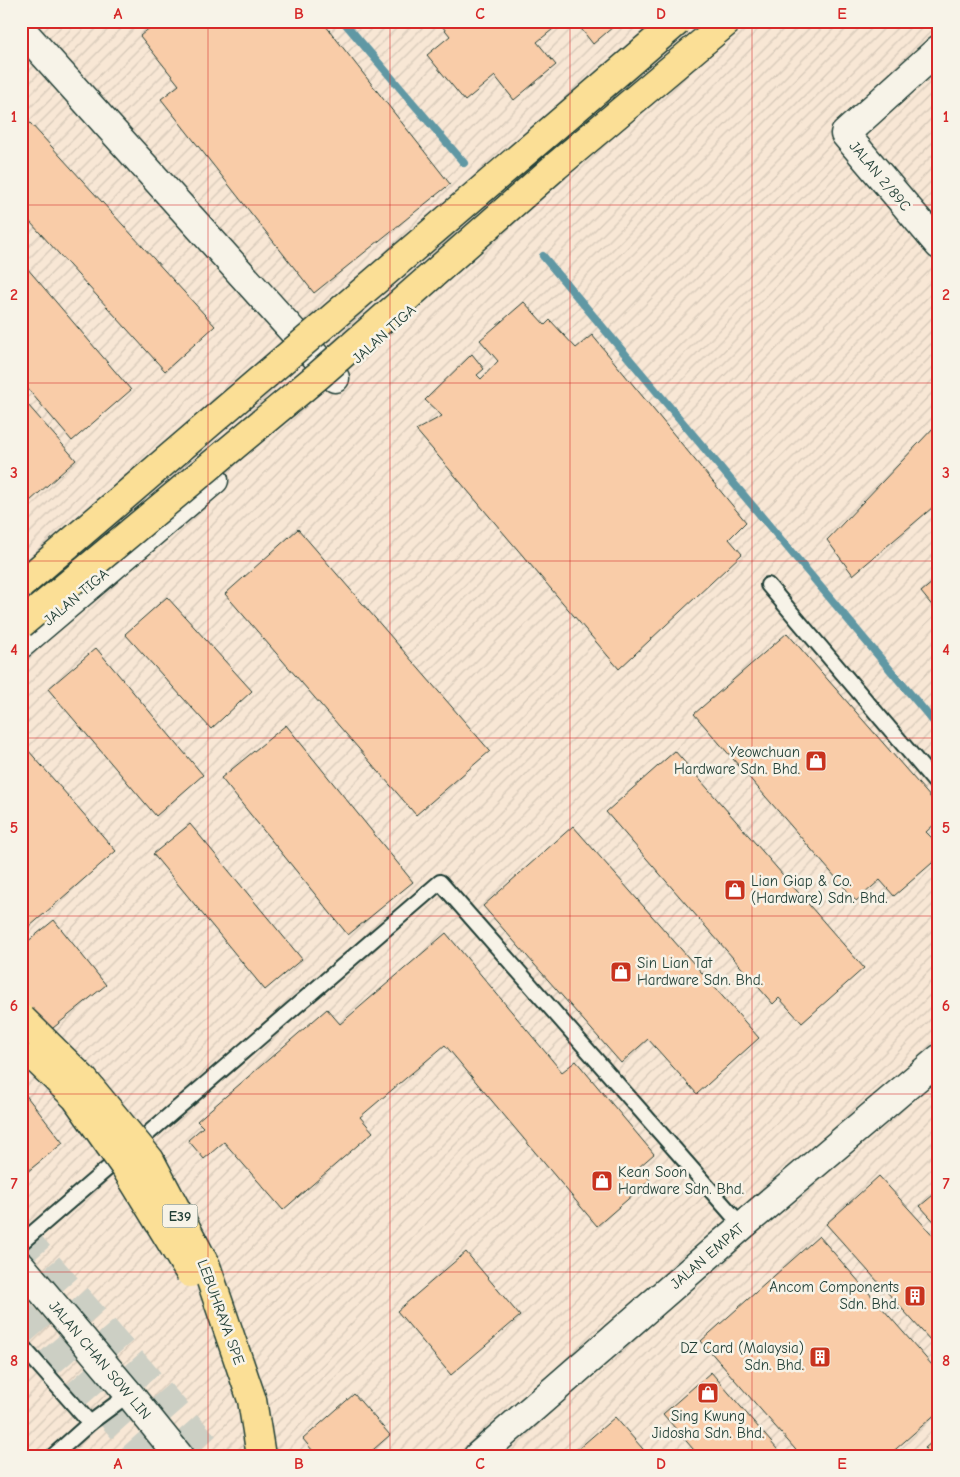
<svg xmlns="http://www.w3.org/2000/svg" width="960" height="1477" font-family="'Comic Neue',sans-serif">
<style>
.industrial{fill:url(#industrial-furrows)}
.lines{fill:none;stroke-linecap:round;stroke-linejoin:round}
.stream{stroke:#6198a4;stroke-width:8}
.building{fill:#f9cca8;stroke:#1f3d34}
.highway-tunnel{stroke:#cccfc4;stroke-width:28;stroke-dasharray:28 14;stroke-linecap:butt}
.lane-casing{stroke:#1f3d34;stroke-width:18}
.street-casing{stroke:#1f3d34;stroke-width:31}
.secondary-casing{stroke:#1f3d34;stroke-width:31}
.lane{stroke:#f7f3e8;stroke-width:14}
.street{stroke:#f7f3e8;stroke-width:28}
.secondary{stroke:#f7f3e8;stroke-width:28}
.highway-bridge-casing{stroke:#1f3d34;stroke-width:31;stroke-linecap:butt}
.highway-bridge{stroke:#fbdf96;stroke-width:28}
.grid{fill:none;stroke:#d62828;stroke-width:1;stroke-opacity:0.55}
.labels{text-anchor:middle;dominant-baseline:central;stroke-width:5;stroke-linejoin:round;paint-order:stroke}
.shield{fill:#f7f3e8;stroke:#60746a;stroke-width:1}
.shield-label{font-size:14px;font-weight:bold;fill:#1f3d34}
.street-label{font-size:15px;fill:#1f3d34;stroke:#f7f3e8}
.poi-label{font-size:15px;fill:#1f3d34;stroke:#f7f3e8;text-anchor:end}
.neatline{fill:none;stroke:#d62828;stroke-width:2}
.grid-label{font-size:16px;text-anchor:middle;font-weight:bold;fill:#d62828}
</style>
<defs>
<pattern id="industrial-furrows" width="10" height="10" patternUnits="userSpaceOnUse" patternTransform="scale(1.25)"><rect width="10" height="10" fill="#f8e7d5"/><path d="M-1 1l2-2M0 10L10 0M9 11l2-2" fill="none" stroke="#d4c7b7"/></pattern>
</defs>
<rect width="100%" height="100%" fill="#f7f3e8"/>
<filter id="ink" filterUnits="userSpaceOnUse"><feTurbulence type="fractalNoise" baseFrequency=".02" numOctaves="2"/><feDisplacementMap in="SourceGraphic" scale="10" xChannelSelector="R" yChannelSelector="G"/><feConvolveMatrix kernelMatrix="1 2 1 2 8 2 1 2 1" color-interpolation-filters="sRGB"/></filter>
<g filter="url(#ink)">
<rect class="industrial" x="21" y="21" width="918" height="1435"/>
<g class="lines">
<g class="stream">
<path d="M343,21L464,163"/>
<path d="M543,256L939,728"/>
</g>
</g>
<g class="building">
<path d="M158,21H322L450,184L314,293L161,99L179,85L140,36Z"/>
<path d="M438,21H563L537,42L556,65L514,100L495,76L465,101L427,55L450,36Z"/>
<path d="M575,21H620L593,44Z"/>
<path d="M21,113L215,326L165,371L21,212Z"/>
<path d="M21,261L131,390L72,441L21,381Z"/>
<path d="M524,302L545,325L550,320L576,348L592,335L746,522L729,539L742,554L619,669L416,430L442,416L425,400L472,354L484,369L477,375L481,379L498,361L480,340Z"/>
<path d="M21,397L76,460L21,509Z"/>
<path d="M936,425L939,428V502L853,575L827,540Z"/>
<path d="M298,529L490,751L416,815L225,594Z"/>
<path d="M939,577V614L921,592Z"/>
<path d="M167,597L252,691L211,729L125,634Z"/>
<path d="M787,633L939,807V820L926,832L939,845V857L894,896L880,880L856,901L694,714Z"/>
<path d="M96,648L203,775L156,816L48,689Z"/>
<path d="M286,725L413,882L348,935L221,778Z"/>
<path d="M21,742L116,851L21,934Z"/>
<path d="M675,751L864,968L802,1023L779,998L773,1004L606,812Z"/>
<path d="M190,824L302,959L265,990L153,854Z"/>
<path d="M573,826L759,1038L697,1094L648,1039L621,1063L483,906Z"/>
<path d="M54,920L106,985L21,1054V947Z"/>
<path d="M446,933L562,1072L576,1061L654,1154L639,1167L650,1180L597,1226L445,1045L360,1117L373,1132L283,1210L224,1142L204,1159L188,1140L203,1127L197,1121L327,1009L340,1024Z"/>
<path d="M21,1089L63,1143L27,1172L21,1165Z"/>
<path d="M879,1176L939,1242V1350L826,1224Z"/>
<path d="M939,1190V1227L920,1206Z"/>
<path d="M819,1236L939,1373V1411L888,1456H801L701,1341Z"/>
<path d="M466,1252L520,1316L451,1375L397,1311Z"/>
<path d="M711,1372L783,1456H699L663,1414Z"/>
<path d="M354,1394L390,1435L366,1456H317L303,1439Z"/>
<path d="M615,1417L649,1456H570Z"/>
<path d="M939,1436V1456H932L925,1448Z"/>
</g>
<g class="lines">
<g class="highway-tunnel">
<path d="M21,1234L215,1456"/>
<path d="M21,1313L146,1456"/>
</g>
<g class="lane-casing">
<g id="lane">
<path d="M768,585L939,787"/>
<path d="M21,1243L440,882L742,1226"/>
<path d="M21,1345L90,1423"/>
<path d="M53,1456L90,1423L129,1394"/>
</g>
</g>
<g class="street-casing">
<g id="street">
<path d="M21,29L335,378"/>
<path d="M939,49L845,134L939,245"/>
<path d="M21,644L214,480"/>
<path d="M478,1456L742,1226L939,1059"/>
</g>
</g>
<g class="secondary-casing">
<path id="secondary" d="M21,1266L129,1394L179,1456"/>
</g>
<use href="#lane" class="lane"/>
<use href="#street" class="street"/>
<use href="#secondary" class="secondary"/>
<g class="highway-bridge-casing">
<g id="highway-bridge">
<path d="M21,585L678,21"/>
<path d="M21,624L319,375L556,166L728,21"/>
<path d="M21,1018L84,1080L150,1160L206,1266L252,1400L261,1456"/>
<path d="M35,1058L76,1098L125,1167L190,1273"/>
</g>
</g>
<use href="#highway-bridge" class="highway-bridge"/>
</g>
</g>
<path class="grid" d="M208,21V1456M390,21V1456M570,21V1456M752,21V1456M21,205H939M21,383H939M21,561H939M21,738H939M21,916H939M21,1094H939M21,1272H939"/>
<defs>
<g id="shop-square" transform="scale(1.125)"><rect x="-9" y="-9" width="18" height="18" rx="4" fill="#c8321e" stroke="#f7f3e8"/><path d="M-5-2.5h2.3a2.7 3.5 0 0 1 5.4 0H5L5.5 6h-11ZM-1.5-2.5h3a1.5 2.3 0 0 0-3 0Z" fill="#fff"/></g>
<g id="building-square" transform="scale(1.125)"><rect x="-9" y="-9" width="18" height="18" rx="4" fill="#c8321e" stroke="#f7f3e8"/><path d="M-4-6H4V6H1V3H-1V6H-4ZM-2.5-4.3h1.7v1.8h-1.7ZM.8-4.3h1.7v1.8H.8ZM-2.5-1h1.7V.8h-1.7ZM.8-1h1.7V.8H.8Z" fill="#fff"/></g>
</defs>
<g fill-rule="evenodd">
<use href="#shop-square" x="816" y="761"/>
<use href="#shop-square" x="735" y="890"/>
<use href="#shop-square" x="621" y="972"/>
<use href="#shop-square" x="602" y="1181"/>
<use href="#building-square" x="915" y="1296"/>
<use href="#building-square" x="820" y="1357"/>
<use href="#shop-square" x="708" y="1393"/>
</g>
<g class="labels">
<rect class="shield" x="162.5" y="1204.5" width="35" height="23" rx="4"/>
<g class="shield-label">
<text x="180" y="1216">E39</text>
</g>
<g class="street-label">
<text transform="translate(880 176) rotate(50)">JALAN 2/89C</text>
<text transform="translate(384 334) rotate(-42)">JALAN TIGA</text>
<text transform="translate(76 597) rotate(-40)">JALAN TIGA</text>
<text transform="translate(707 1256) rotate(-41)">JALAN EMPAT</text>
<text transform="translate(221 1312) rotate(70)">LEBUHRAYA SPE</text>
<text transform="translate(100 1360) rotate(50)">JALAN CHAN SOW LIN</text>
</g>
<g class="poi-label">
<text x="800" y="752">Yeowchuan<tspan x="800" dy="17">Hardware Sdn. Bhd.</tspan></text>
<text x="751" y="881" text-anchor="start">Lian Giap &amp; Co.<tspan x="751" dy="17">(Hardware) Sdn. Bhd.</tspan></text>
<text x="637" y="963" text-anchor="start">Sin Lian Tat<tspan x="637" dy="17">Hardware Sdn. Bhd.</tspan></text>
<text x="618" y="1172" text-anchor="start">Kean Soon<tspan x="618" dy="17">Hardware Sdn. Bhd.</tspan></text>
<text x="899" y="1287">Ancom Components<tspan x="899" dy="17">Sdn. Bhd.</tspan></text>
<text x="804" y="1348">DZ Card (Malaysia)<tspan x="804" dy="17">Sdn. Bhd.</tspan></text>
<text x="708" y="1416" text-anchor="middle">Sing Kwung<tspan x="708" dy="17">Jidosha Sdn. Bhd.</tspan></text>
</g>
</g>
<rect width="960" height="1477" fill="none" stroke="#f7f3e8" stroke-width="55"/>
<rect x="28" y="28" width="904" height="1422" class="neatline"/>
<g class="grid-label">
<text x="118" y="19">A</text>
<text x="299" y="19">B</text>
<text x="480" y="19">C</text>
<text x="661" y="19">D</text>
<text x="842" y="19">E</text>
<text x="14" y="122">1</text>
<text x="946" y="122">1</text>
<text x="14" y="300">2</text>
<text x="946" y="300">2</text>
<text x="14" y="478">3</text>
<text x="946" y="478">3</text>
<text x="14" y="655">4</text>
<text x="946" y="655">4</text>
<text x="14" y="833">5</text>
<text x="946" y="833">5</text>
<text x="14" y="1011">6</text>
<text x="946" y="1011">6</text>
<text x="14" y="1189">7</text>
<text x="946" y="1189">7</text>
<text x="14" y="1366">8</text>
<text x="946" y="1366">8</text>
<text x="118" y="1469">A</text>
<text x="299" y="1469">B</text>
<text x="480" y="1469">C</text>
<text x="661" y="1469">D</text>
<text x="842" y="1469">E</text>
</g>
</svg>
